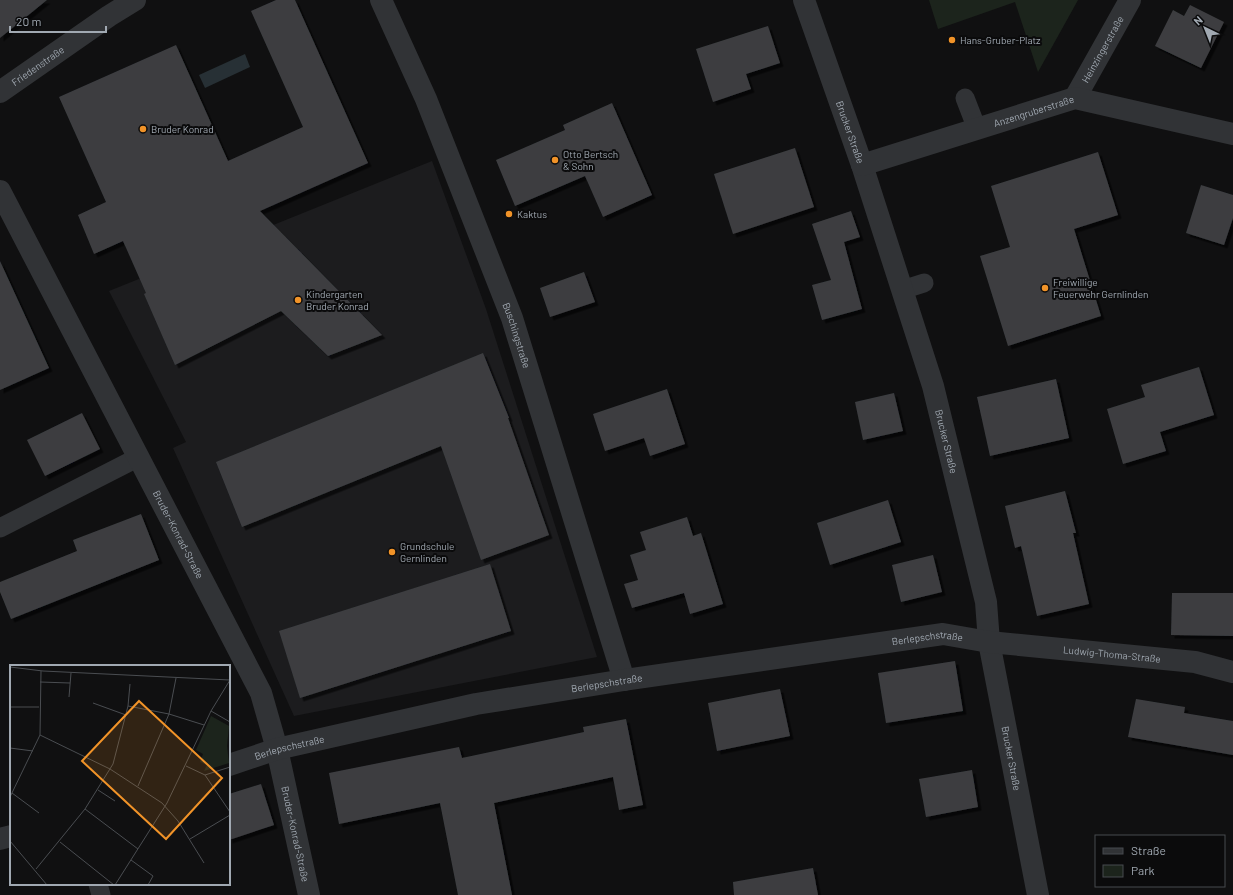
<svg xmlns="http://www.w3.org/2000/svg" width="1233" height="895" font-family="Barlow,sans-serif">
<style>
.built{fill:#1c1c1e}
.green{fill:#1c241c}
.water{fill:#273035}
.building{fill:#3c3e41;filter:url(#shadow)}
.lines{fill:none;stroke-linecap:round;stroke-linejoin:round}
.service{stroke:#313336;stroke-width:19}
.minor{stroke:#313336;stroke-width:22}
.poi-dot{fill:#f19328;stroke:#0b0b0c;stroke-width:1.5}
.labels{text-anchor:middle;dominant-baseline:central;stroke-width:4;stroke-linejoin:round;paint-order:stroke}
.poi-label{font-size:10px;fill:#a1a9b2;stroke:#0b0b0c;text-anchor:start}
.street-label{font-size:10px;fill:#a1a9b2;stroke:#0b0b0c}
.inset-road{fill:none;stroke:#4a4d51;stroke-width:1}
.view{fill:#f19328;fill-opacity:0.15;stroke:#f19328;stroke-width:2}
.inset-edge{fill:none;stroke:#a1a9b2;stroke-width:2}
</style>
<defs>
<filter id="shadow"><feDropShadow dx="3.5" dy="3.5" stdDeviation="0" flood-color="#0009"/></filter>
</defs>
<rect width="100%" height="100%" fill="#101011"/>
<path class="built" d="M432,161L486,309L597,657L294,716L173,448L186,442L109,291Z"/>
<path class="green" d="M929,0H1078L1038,72L1015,2L938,29Z"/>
<path class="water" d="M245,54L250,67L205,88L199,75Z"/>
<g class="building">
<path d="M0,0H47L0,38Z"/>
<path d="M276,0H295L368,163L260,211L382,335L328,356L281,311L175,365L144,294L146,293L123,241L94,254L78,215L106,202L59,97L176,45L228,161L303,127L251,11Z"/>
<path d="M1190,5L1224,22L1201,68L1155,46L1173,10L1184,16Z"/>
<path d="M768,26L780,63L746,74L751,89L713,102L696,49Z"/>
<path d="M612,103L652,195L603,217L585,176L515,206L496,160L565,130L563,125Z"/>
<path d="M795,148L814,207L733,234L714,174Z"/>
<path d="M1098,152L1118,215L1074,229L1101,316L1008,346L980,256L1010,247L991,186Z"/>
<path d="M1201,185L1233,195V218L1224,245L1186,233Z"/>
<path d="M851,211L860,237L844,242L862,309L822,320L812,285L831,280L812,224Z"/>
<path d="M0,261L49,368L0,390Z"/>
<path d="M584,272L595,302L550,317L540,288Z"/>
<path d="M483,353L509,418H508L549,535L481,560L441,446L242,527L216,462Z"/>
<path d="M1199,367L1214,415L1160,432L1166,451L1123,464L1107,409L1145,397L1141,385Z"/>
<path d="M1056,379L1069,438L990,456L977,397Z"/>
<path d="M667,389L685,444L650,456L644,438L605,451L593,414Z"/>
<path d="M894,393L903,431L863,440L855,402Z"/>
<path d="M82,413L100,449L45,476L27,440Z"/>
<path d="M1065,491L1076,533H1073L1089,604L1037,616L1021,546L1015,548L1005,506Z"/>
<path d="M888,500L901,542L830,565L817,523Z"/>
<path d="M141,514L159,560L11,619L0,592V582L77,551L73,540Z"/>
<path d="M687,517L693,536L701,533L723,604L690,614L684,593L632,608L624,584L638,580L630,555L646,550L640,532Z"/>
<path d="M933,555L942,592L901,602L892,565Z"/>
<path d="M490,564L511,631L300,698L279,631Z"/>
<path d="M1172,593H1233V636L1171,635Z"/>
<path d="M955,661L963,711L886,723L878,673Z"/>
<path d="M780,689L790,736L717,751L708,703Z"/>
<path d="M1136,699L1185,707L1184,713L1233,721V755L1128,737Z"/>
<path d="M626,719L643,805L619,810L613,777L494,803L512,895H458L440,803L339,824L329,773L459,747L462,758L584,732L583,727Z"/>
<path d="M972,770L978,807L926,817L919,779Z"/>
<path d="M261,784L274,825L229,840V794Z"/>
<path d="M813,868L818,895H734L733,882Z"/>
</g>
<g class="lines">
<g class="service">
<path d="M965,98L977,129"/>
<path d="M902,290L924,283"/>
<path d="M0,528L139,457"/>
<path d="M98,884L101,895"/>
</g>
<g class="minor">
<path id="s1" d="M381,0L426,99L512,318L624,680"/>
<path id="s2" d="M804,0L862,165L933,386L986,602L989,642L1038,895"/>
<path id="s3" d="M0,92L109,16L135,0"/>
<path id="s4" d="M1075,98L1130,0"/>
<path id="s5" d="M862,165L1075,98L1233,134"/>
<path id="s6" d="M0,191L261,693L277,749L309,895"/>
<path id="s7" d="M229,765L277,749L476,704L624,680L943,634L989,642L1195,662L1233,672"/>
<path d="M0,839L11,836"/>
</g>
</g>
<g class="poi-dot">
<circle cx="952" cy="40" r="4"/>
<circle cx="143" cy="129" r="4"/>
<circle cx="555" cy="160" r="4"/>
<circle cx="509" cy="214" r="4"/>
<circle cx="1045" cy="288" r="4"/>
<circle cx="298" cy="300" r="4"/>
<circle cx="392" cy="552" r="4"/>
</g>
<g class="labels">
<g class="poi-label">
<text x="960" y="40">Hans-Gruber-Platz</text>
<text x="151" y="129">Bruder Konrad</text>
<text x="563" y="154">Otto Bertsch<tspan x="563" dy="12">&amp; Sohn</tspan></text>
<text x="517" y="214">Kaktus</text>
<text x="1053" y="282">Freiwillige<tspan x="1053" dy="12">Feuerwehr Gernlinden</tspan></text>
<text x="306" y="294">Kindergarten<tspan x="306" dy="12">Bruder Konrad</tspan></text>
<text x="400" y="546">Grundschule<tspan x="400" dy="12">Gernlinden</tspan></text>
</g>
<g class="street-label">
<text stroke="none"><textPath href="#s4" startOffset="56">Heinzingerstraße</textPath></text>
<text stroke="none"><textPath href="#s3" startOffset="46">Friedenstraße</textPath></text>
<text stroke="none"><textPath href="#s5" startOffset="180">Anzengruberstraße</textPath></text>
<text stroke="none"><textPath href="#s2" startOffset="140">Brucker Straße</textPath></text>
<text stroke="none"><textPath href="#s1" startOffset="362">Buschingstraße</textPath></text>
<text stroke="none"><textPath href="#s2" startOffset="464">Brucker Straße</textPath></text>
<text stroke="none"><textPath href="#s6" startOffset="387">Bruder-Konrad-Straße</textPath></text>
<text stroke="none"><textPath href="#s7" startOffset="711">Berlepschstraße</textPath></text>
<text stroke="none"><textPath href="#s7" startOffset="897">Ludwig-Thoma-Straße</textPath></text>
<text stroke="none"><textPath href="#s7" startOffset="387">Berlepschstraße</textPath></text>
<text stroke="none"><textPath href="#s7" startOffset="63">Berlepschstraße</textPath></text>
<text stroke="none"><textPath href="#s2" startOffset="788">Brucker Straße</textPath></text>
<text stroke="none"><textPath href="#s6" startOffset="711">Bruder-Konrad-Straße</textPath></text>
</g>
</g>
<g transform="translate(10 665)">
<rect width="220" height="220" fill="#101011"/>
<path d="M201,51L219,61L217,81L219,98L194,106L197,100L190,97L193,89L186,85Z" fill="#1c241c"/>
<path class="inset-road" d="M0,2L33,6L220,15M30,17L60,18M59,32L61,8M83,38L116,50M118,41L159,49L194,60M0,42H29M201,46L220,57M30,70L100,104L152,138L168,156L194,198M0,83L23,86M176,101L195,110L220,147M195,110L220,102M128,121L159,49L166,13M88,125L105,136M2,128L29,148M0,132L30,70L31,6M75,144L128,184M180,174L220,150M0,176L37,220M50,177L104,220M121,195L143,211L138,220M26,204L75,144L103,99L118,41L120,19M105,220L157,138L201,46L220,15"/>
<path class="view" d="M129,36L212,113L156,174L72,96Z"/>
<rect width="220" height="220" class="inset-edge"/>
</g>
<rect x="1095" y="835" width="130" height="52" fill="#0b0b0c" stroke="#474a4e"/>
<rect x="1103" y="848" width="20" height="6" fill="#313336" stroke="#474a4e"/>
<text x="1131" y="855" font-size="12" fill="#a1a9b2">Straße</text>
<rect x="1103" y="865" width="20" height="12" fill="#1c241c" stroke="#474a4e"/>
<text x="1131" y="875" font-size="12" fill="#a1a9b2">Park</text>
<g transform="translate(1205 28) rotate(317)" stroke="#0b0b0c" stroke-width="3" paint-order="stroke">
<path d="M0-3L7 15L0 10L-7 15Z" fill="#a1a9b2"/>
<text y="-6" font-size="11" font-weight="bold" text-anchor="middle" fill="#a1a9b2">N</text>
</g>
<path d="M10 26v6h96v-6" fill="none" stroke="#a1a9b2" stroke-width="2"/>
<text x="16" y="26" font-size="12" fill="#a1a9b2" stroke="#0b0b0c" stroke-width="3" paint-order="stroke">20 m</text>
</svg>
